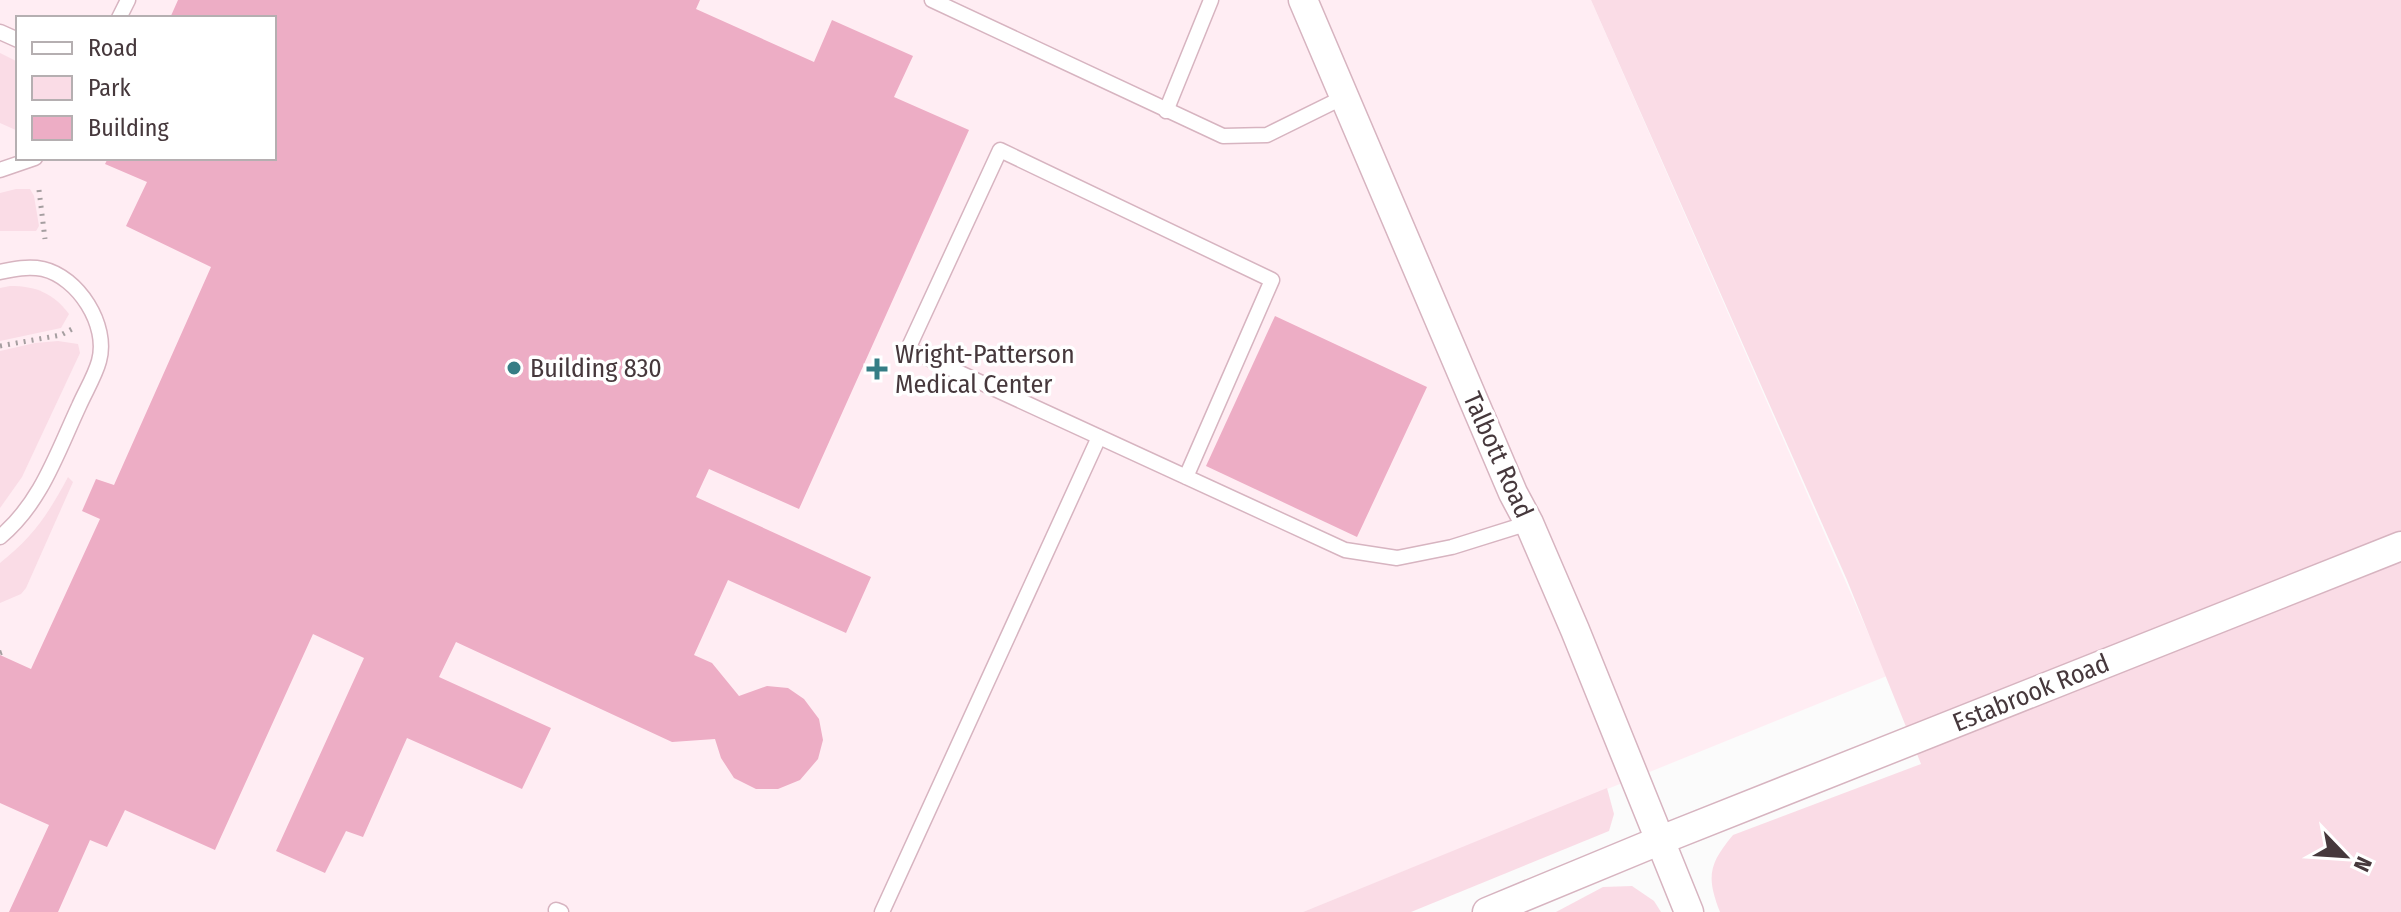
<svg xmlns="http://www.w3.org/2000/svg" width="2401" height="912" font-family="'Fira Sans Condensed',sans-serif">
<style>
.built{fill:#ffedf3;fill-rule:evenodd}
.green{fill:#fadce6}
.building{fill:#edadc5}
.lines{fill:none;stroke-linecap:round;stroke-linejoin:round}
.service-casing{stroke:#d7b4c0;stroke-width:17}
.minor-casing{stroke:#d7b4c0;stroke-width:31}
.path{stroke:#a59ea0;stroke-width:5;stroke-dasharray:2 6;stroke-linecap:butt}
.service{stroke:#fff;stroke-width:14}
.minor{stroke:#fff;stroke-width:28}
.poi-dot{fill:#357d85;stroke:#fff;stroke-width:3}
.labels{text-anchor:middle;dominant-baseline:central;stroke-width:7;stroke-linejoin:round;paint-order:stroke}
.poi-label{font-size:26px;fill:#46383c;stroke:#fff;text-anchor:start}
.street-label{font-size:26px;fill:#46383c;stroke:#fff}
</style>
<rect width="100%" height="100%" fill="#fbfbfb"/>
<path class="built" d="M0,0H1591L1887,676L1303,912H0ZM18,18H274V158H18Z"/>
<g class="green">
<path d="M1591,0H2401V912H1720C1706,876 1709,864 1733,835L1921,764L1847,580Z"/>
<path d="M0,53L18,62V131L0,123Z"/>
<path d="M16,189H30L34,196L39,226L36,231H0V193Z"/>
<path d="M10,286C36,286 53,293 69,314L61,328L0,341V288Z"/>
<path d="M58,341L78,344L80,353L22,477L0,508V351L35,343Z"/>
<path d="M68,477L73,482L26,588L21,594L0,603V563C33,537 49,513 68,477Z"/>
<path d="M1607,788L1614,814L1609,831L1411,912H1303Z"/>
<path d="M1632,886L1654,901L1661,912H1556L1603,887Z"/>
</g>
<g class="building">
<path d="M178,0H700L696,9L814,62L832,20L913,56L894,97L969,130L799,509L709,469L696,497L871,577L846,633L728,580L694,655L712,663L739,696L767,686L788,688L804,699L819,719L823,740L818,759L800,780L778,789H756L734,778L721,758L715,739L672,742L456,642L439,677L551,728L522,789L407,738L363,837L346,831L325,873L276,851L364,658L313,634L215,850L125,810L107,847L90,840L58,912H9L49,825L0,803V655L31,669L100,519L82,511L96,479L114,485L211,267L126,226L147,182L105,164L108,158H274V18H170Z"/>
<path d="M1275,316L1427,387L1357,537L1206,466Z"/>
</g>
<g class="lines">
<g class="service-casing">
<g id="service">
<path d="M932,0L1223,136L1267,135L1344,97"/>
<path d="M119,18L128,0"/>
<path d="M0,32L18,40"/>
<path d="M1166,111L1211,0"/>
<path d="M0,170L35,158"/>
<path d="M0,272C14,269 28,266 43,269C78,277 109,325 99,361C95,376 85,392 79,406C57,453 41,503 0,537"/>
<path d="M1186,477L1272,280L1000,150L908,349L1345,550L1397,558L1452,547L1529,523"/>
<path d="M556,910L561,912"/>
<path d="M882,912L1099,437"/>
</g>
</g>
<g class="minor-casing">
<g id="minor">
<path d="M1303,0L1513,493L1529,523L1575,630L1689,912"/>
<path d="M1487,912L1661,840L2401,546"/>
</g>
</g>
<g class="path">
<path d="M39,190L45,239"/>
<path d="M0,346L61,335L72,329"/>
<path d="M0,653L3,652"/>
</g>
<use href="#service" class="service"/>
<use href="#minor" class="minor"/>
</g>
<g class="poi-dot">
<circle cx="514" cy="368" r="8"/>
<path d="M873 357h8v8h8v8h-8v8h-8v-8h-8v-8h8z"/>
</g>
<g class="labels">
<g class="poi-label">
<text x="895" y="354">Wright-Patterson<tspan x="895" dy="30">Medical Center</tspan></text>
<text x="530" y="368">Building 830</text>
</g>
<g class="street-label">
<text transform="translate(1498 455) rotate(66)">Talbott Road</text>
<text transform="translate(2031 693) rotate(-22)">Estabrook Road</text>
</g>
</g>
<rect x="16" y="16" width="260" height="144" fill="#ffffff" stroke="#b5afb1" stroke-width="2"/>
<rect x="32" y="42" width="40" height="12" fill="#ffffff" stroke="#b5afb1" stroke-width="2"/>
<text x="88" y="56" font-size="24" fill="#46383c">Road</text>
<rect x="32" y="76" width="40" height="24" fill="#fadce6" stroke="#b5afb1" stroke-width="2"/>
<text x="88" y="96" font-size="24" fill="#46383c">Park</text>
<rect x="32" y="116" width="40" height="24" fill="#edadc5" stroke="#b5afb1" stroke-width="2"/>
<text x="88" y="136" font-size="24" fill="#46383c">Building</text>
<g transform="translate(2345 856) rotate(115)" stroke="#ffffff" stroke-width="6" paint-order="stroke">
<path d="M0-6L14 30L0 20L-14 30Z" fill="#46383c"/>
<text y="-12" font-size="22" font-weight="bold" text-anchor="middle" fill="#46383c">N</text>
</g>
</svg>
